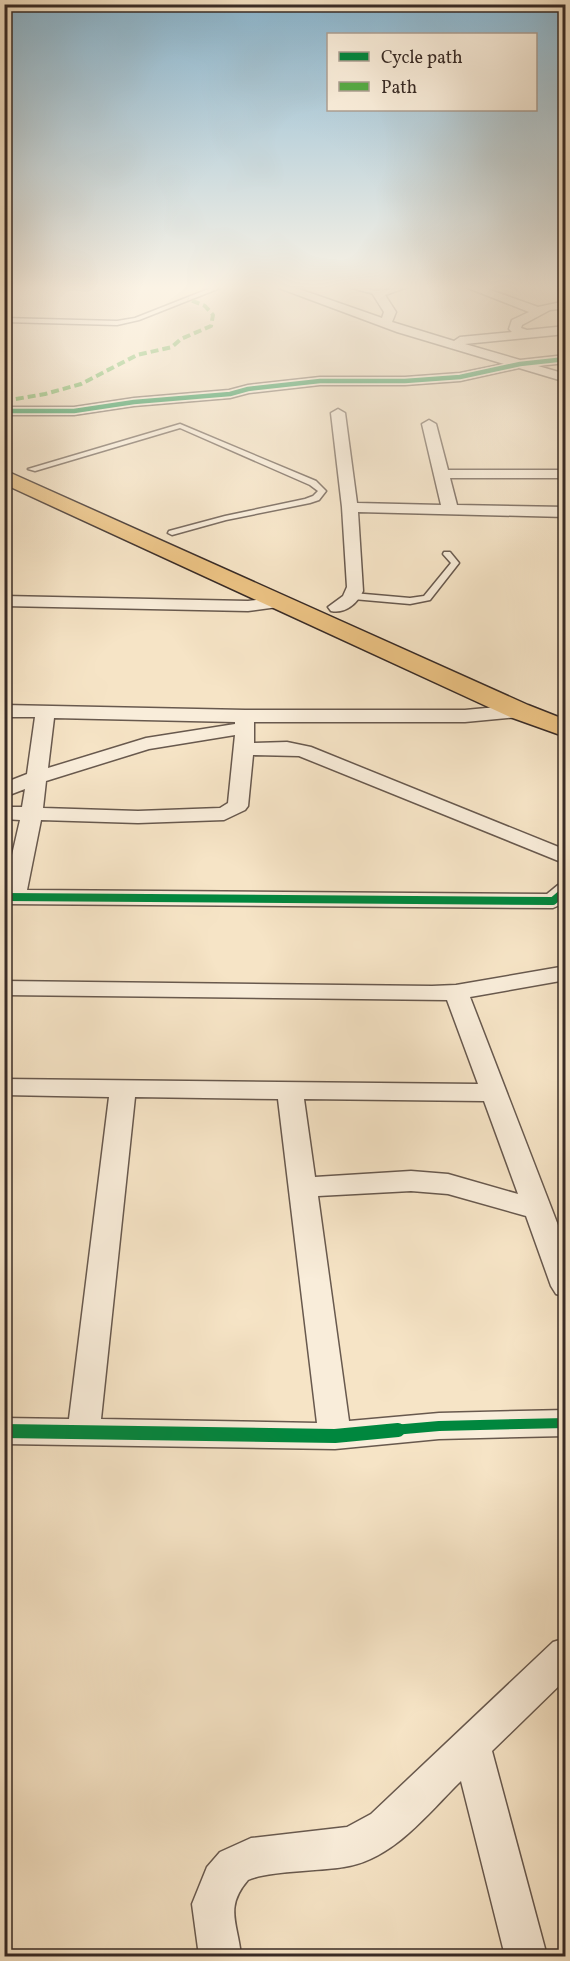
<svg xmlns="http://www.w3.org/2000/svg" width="570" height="1961" font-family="Vollkorn,serif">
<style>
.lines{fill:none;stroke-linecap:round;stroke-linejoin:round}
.service-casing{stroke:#68594e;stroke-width:3}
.minor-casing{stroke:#68594e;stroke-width:3}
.primary-casing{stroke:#382b26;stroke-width:3}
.service{fill:#f9edda;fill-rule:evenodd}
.minor{fill:#f9edda;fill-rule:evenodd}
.primary{fill:#ebc283;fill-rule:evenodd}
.quiet{stroke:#55ab44;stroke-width:4;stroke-dasharray:8 4;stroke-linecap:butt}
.cycleway-far3-casing{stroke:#f9edda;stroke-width:7}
.cycleway-far2-casing{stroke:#f9edda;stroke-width:12}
.cycleway-far1-casing{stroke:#f9edda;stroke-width:14}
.cycleway-casing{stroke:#f9edda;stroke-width:17}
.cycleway-far3{stroke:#00873e;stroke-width:4.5}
.cycleway-far2{stroke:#00873e;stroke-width:8}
.cycleway-far1{stroke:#00873e;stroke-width:10}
.cycleway{stroke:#00873e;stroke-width:14}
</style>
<rect width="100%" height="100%" fill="#f6e4c6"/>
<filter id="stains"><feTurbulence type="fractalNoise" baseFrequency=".00333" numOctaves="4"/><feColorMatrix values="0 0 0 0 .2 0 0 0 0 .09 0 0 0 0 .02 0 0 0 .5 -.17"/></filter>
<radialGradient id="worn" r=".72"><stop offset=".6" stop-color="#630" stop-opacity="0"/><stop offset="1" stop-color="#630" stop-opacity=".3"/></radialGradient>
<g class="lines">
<g class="service-casing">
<g id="service">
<path d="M4,288H9L4,292Z"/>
<path d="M211,288H220L139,320L117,325L4,322V318L117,321L135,318Z"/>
<path d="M352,288H364L381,293L378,295Z"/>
<path d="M180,424L316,481L326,491L319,500L310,503L226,520L172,535L168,533L169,531L225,516L305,499L313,496L318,491L310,485L180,428L35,471L28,469Z"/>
<path d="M444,552H450L459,563L430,600L410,604L353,599L349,596L353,593L410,598L424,596L451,563L443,554Z"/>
</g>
</g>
<g class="minor-casing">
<g id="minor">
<path d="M279,288H296L382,318L384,312L372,293L374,291L405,288L385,295L396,312L392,322L454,341L460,337L512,332L509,329L512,320L529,312L468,288H485L538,307L566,301V308L550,310L522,325L521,328L527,330L566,326V334L465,344L520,360L566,355V363L538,366L566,374V382L519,368L460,381L405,385H320L249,393L230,398L134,406L74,415H4V407H74L134,398L229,390L248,385L320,377H405L460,373L504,364L397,332Z"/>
<path d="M338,409L345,413L357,503L441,505L422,424L429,420L436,424L448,470H566V478H450L457,505L566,507V517L358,512L363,591C357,604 345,614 331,611L328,607L343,596L347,587L342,507L331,413Z"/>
<path d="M4,596L248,601L279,597L285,598L288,602L285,606L248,611L4,606Z"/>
<path d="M4,705L245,710H465L519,705L526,707L529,711L526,715L519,717L465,722H254V743L287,742L311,747L566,850V864L299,756L253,755L248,806L245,810L224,820L138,823L41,820L27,890L547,894L558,885L566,883V902L553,908L4,904V890L20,820L4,819V807H22L25,789L4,797V783L27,774L35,717H4ZM54,718L235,722V724L146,738L48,768ZM235,735L228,803L220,808L138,811L43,808L46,781L149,749Z"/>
<path d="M566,966V980L470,997L566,1246V1297L556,1294L551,1286L526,1216L448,1194L411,1191L318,1196L349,1421L439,1413L566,1410V1436L439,1439L335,1449L4,1444V1418L69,1419L109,1097L4,1095V1079L478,1084L447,1000L4,995V981L432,986L456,985ZM135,1097L278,1099L317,1423L101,1419ZM304,1099L484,1101L518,1194L448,1174L411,1171L315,1177Z"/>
<path d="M566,1638V1679L492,1751L547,1956H505L461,1781C427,1814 393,1860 344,1867C320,1871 268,1871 248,1880C224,1908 238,1923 241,1956H199L192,1904L207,1867L220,1852L251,1838L347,1827L371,1814L553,1642Z"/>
</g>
</g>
<g class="primary-casing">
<path id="primary" d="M4,470L528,705L566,720V737L510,717L4,484Z"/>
</g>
<use href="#service" class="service"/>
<use href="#minor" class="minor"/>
<use href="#primary" class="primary"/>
<path class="quiet" d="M4,401L45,394L81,384L137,355L172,347L181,339L211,326L213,315L205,306L188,299"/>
<g class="cycleway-far3-casing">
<path id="cycleway-far3" d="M4,411H74L134,402L230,394L248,389L320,381H405L460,377L520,364L566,359"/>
</g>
<g class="cycleway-far2-casing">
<path id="cycleway-far2" d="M4,897L553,901L566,890"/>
</g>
<g class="cycleway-far1-casing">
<g id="cycleway-far1">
<path d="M4,1431H33"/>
<path d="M382,1431L439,1426L566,1423"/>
</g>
</g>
<g class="cycleway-casing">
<path id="cycleway" d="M4,1431L335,1436L398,1430"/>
</g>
<use href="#cycleway-far3" class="cycleway-far3"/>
<use href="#cycleway-far2" class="cycleway-far2"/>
<use href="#cycleway-far1" class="cycleway-far1"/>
<use href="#cycleway" class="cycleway"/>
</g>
<linearGradient id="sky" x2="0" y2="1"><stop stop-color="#8ab8d3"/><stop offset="0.51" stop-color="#fbf3e5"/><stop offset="1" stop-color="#fbf3e5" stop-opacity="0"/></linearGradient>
<rect width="570" height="563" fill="url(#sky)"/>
<rect width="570" height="1961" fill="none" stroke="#f6e4c6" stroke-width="24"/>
<rect x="6" y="6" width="558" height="1949" fill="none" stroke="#382b26" stroke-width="3"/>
<rect x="12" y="12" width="546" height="1937" fill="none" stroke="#382b26" stroke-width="1.5"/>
<rect x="327" y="33" width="210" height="78" fill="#f9edda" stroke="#ac9f92" stroke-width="1.5"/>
<rect x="339" y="52" width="30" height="9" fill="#00873e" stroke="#ac9f92" stroke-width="1.5"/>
<text x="381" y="63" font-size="18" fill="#382b26">Cycle path</text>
<rect x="339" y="82" width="30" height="9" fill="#55ab44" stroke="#ac9f92" stroke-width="1.5"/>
<text x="381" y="93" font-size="18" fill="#382b26">Path</text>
<rect width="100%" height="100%" filter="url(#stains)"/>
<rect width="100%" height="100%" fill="url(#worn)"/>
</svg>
